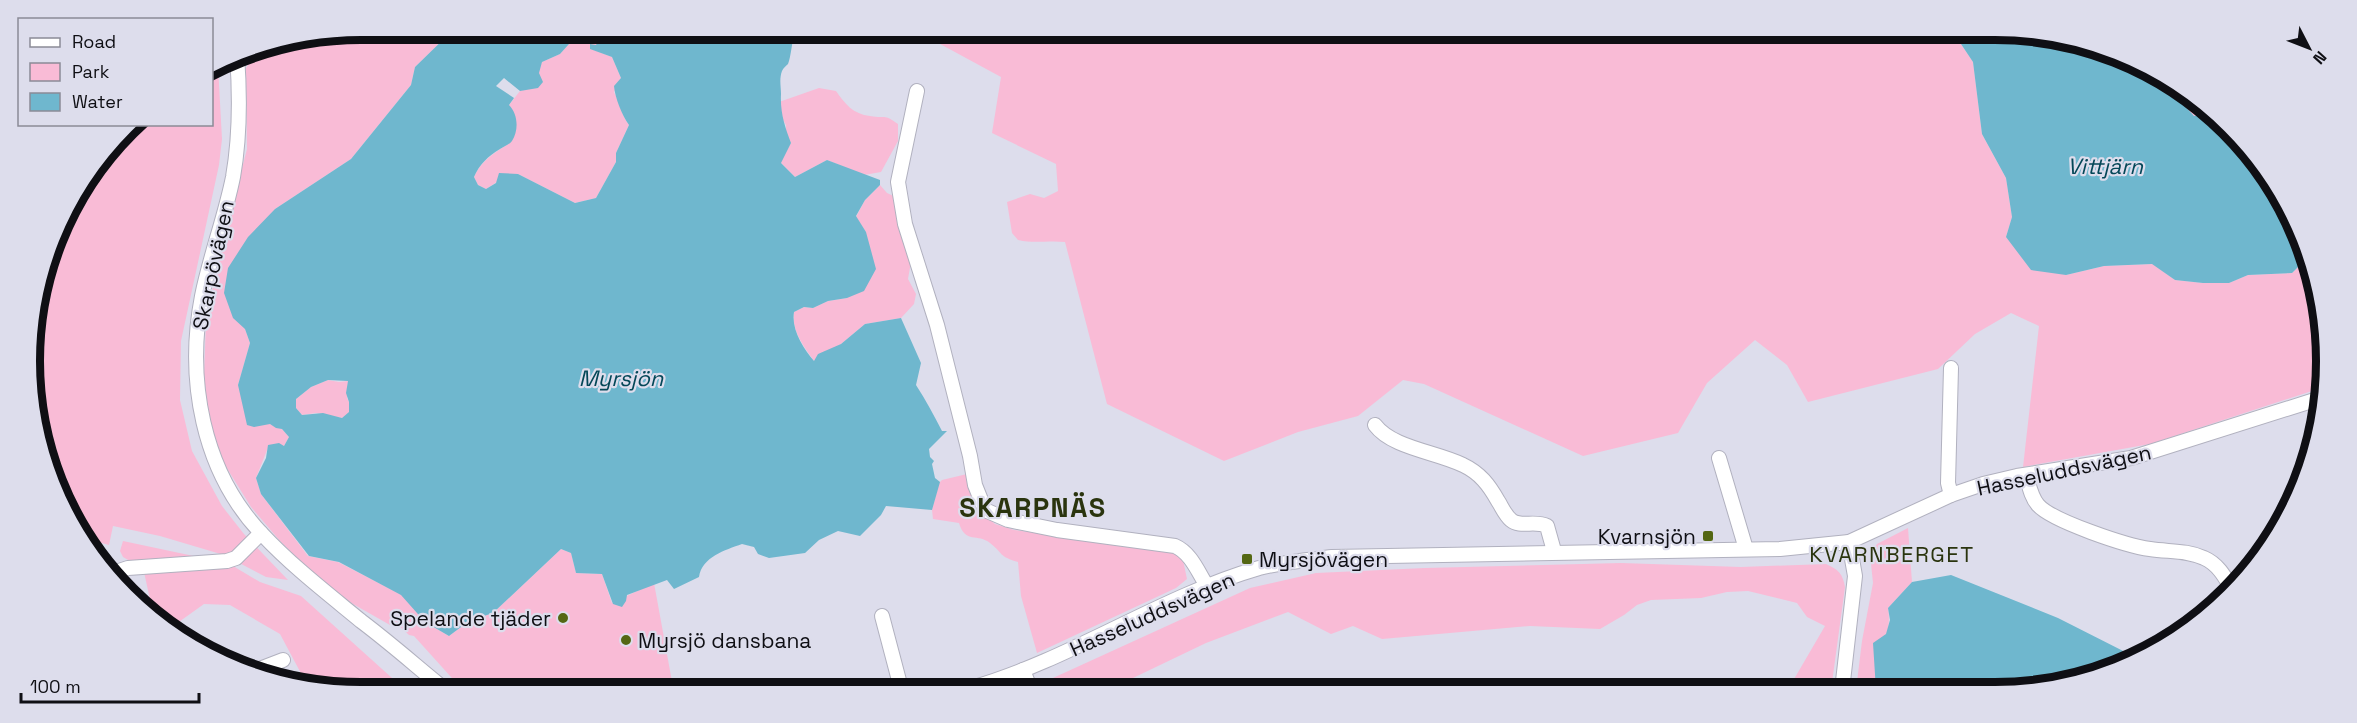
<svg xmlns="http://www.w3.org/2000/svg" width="2357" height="723" font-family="'Space Grotesk',sans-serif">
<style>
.green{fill:#f9bbd6}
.water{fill:#6fb7ce;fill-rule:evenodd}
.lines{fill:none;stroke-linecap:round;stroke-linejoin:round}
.stream{stroke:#6fb7ce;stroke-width:4}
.minor-casing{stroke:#b1b1bf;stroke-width:16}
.minor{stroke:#fff;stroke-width:14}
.poi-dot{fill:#546713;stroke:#ddddec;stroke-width:2}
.labels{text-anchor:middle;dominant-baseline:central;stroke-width:4.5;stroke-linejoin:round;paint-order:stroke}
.street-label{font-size:21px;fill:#0f0f14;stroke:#ddddec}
.poi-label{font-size:21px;fill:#0f0f14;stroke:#ddddec;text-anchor:end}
.water-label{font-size:22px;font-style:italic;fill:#044758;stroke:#ddddec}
.neighbourhood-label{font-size:22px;letter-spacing:1.5px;fill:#2a340e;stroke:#ddddec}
.district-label{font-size:27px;font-weight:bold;letter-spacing:1.5px;fill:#2a340e;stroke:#ddddec}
.rim{fill:none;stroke:#0f0f14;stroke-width:8}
</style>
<rect width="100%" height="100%" fill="#ddddec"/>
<g class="green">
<path d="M362,30H453L415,67L411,85L351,159L275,209L245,329L250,343L238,385L270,424L282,429L289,437L284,446L269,445L256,478L261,494L308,556L338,562L402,595L425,622L449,636L469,621L493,613L561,549L571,553L576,573L602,574L612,603L654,583L673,687H460L414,636L409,635L395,622L390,625L353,604L317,578L280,541L251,507L228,470L217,450L208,414L204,375L206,323L217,265L247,149L246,68L257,51Z"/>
<path d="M581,31H595L600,38L594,50L612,57L621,78L614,92C620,104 621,114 629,125L616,153V162L596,198L575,203L518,174L508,175L486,189L478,185L474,177C481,160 496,152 511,142L509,105L520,91L531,88L542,62L560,54L569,44L576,41L577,35Z"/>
<path d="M918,32L1946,36L1959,41L1973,62L1982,134L2006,178L2012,217L2006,237L2066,275L2104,266L2153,264L2175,280L2203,283H2229L2248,275L2292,273L2305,260L2321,297V388L2150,444L2023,467L2039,326L2011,313L1975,334L1938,369L1808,402L1787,365L1755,340L1707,383L1678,433L1583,456L1424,384L1403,380L1358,416L1298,432L1224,461L1107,404L1065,242C1047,240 1036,244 1018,240L1012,233L1007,202L1030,194L1044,198L1058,191L1056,164L992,133L1001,77Z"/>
<path d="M218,66L222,139L219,165L181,341L180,400L192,451L222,506L244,534L288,580L266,577L224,555L160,536L113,526L109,545L83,538L41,447L33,319L64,215L133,125L212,124V70Z"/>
<path d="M2158,77L2180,86L2207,113L2194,116Z"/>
<path d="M819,88L836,91C845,104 853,114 870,116C886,119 883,113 898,124V141L881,172L864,175L827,160L795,177L780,162L791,143L786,134V125L782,118L779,102Z"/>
<path d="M880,185L887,193L898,198L912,256L908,279L916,294L914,304L901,318L865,324L841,344L814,361C804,347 791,330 794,312L804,307L813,308L828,301L847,298L866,232L856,217L865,200Z"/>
<path d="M328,380L339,382L348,381L347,398L349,402L350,412L342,418L316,413L302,415L296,408V399L311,387Z"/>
<path d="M967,474L984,514L995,524L1014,530L1173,552L1183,560L1187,579L1176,588L1037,653L1021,596L1018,562C998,556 1004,554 990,543C978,533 965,544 959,523L933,519L932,510L939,483L942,480Z"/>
<path d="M1908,528L1912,582L1888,608C1893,635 1876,662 1876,690H1856L1862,641L1873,583L1870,554L1877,544Z"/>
<path d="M123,541L203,558L137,565L123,557L120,551Z"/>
<path d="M1621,563L1741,567L1826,564C1838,569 1843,574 1845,587L1831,690H1756L1790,686L1825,626L1807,617L1797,603L1748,591L1727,592L1701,598L1651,600L1637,605L1624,615L1600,629L1530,626L1382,639L1353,626L1331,634L1288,612L1206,643L1133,678L1124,688H1044L1042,683L1250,588L1316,573L1425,568Z"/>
<path d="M233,566L260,582L301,596L402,687H323L304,679L280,634L230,605L204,604L169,629L149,609L151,604L144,572Z"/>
</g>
<g class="water">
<path d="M453,30L581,31L577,35L576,41L569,44L560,54L542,62L539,73L543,82L538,88L520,91L504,78L496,86L514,98L509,105C518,114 519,130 512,141C509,145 503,147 500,149C488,156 479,165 474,177L478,185L486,189L496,183L499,173L518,174L575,203L596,198L616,162V153L629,125C622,115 615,98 614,86L621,78L612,57L590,49V44L596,45L600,38L595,31L795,32C792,40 791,57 788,64C786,66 783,68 782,71C779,79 781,87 781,94C780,113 785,127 791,143L781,163L795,177L827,160L880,180V185L865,200L856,216L866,232L876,269L864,291L847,298L828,301L813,308L804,307L794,312C791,329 803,348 814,361L818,354L841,344L865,324L901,318L921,363L916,385C926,400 934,416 942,431H947L929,449L930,457L934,461L932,464L935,478L940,482L932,510L886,506L881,515L860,536L838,531L819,540L805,553L769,558L758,554L754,547L742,544C725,550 702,557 699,577L674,589L667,580L627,595L626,601L622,607L613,604L602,574L576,573L571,553L561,549L493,613L469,621L449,636L425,622L401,595L339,562L309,556L261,494L256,478L266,458L268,445L279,443L284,446L289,437L282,429L276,428L270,424L254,427L247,425L238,385L250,343L245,329L233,318L224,293L228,268L248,237L275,209L351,159L411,85L415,67ZM328,380L348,381L346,393L349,402V412L342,418L323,413L302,415L296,408V399L311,387Z"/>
<path d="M1946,36H2061L2158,77L2194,116L2207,113L2271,178L2305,260L2292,273L2248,275L2229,283H2203L2175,280L2152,264L2104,266L2066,275L2031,270L2006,237L2012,217L2006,178L1982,134L1973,62L1959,41Z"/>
<path d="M1951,575L2058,618L2137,658L2123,668L2038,690H1876L1873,643L1886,634L1890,620L1888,608L1912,582Z"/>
</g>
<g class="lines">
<path class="stream" d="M81,535L91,537L92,552"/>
<g class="minor-casing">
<g id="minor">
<path d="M237,55C240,95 240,137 233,177C225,217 210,256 202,296C186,379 202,471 262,534C292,566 327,593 361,621C389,642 415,665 442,687"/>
<path d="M917,91L898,182L905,224L937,325L970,456L975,485L985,510L1008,520L1057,530L1175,546C1191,553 1198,572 1207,586"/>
<path d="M1951,368L1948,483L1951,495"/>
<path d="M1375,425C1392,448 1437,452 1463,465C1480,473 1489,485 1498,501C1502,507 1505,515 1511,520C1520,528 1535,520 1547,526L1554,551"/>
<path d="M1719,458L1746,549"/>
<path d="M2026,475C2029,485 2031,497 2038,505C2052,521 2127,546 2150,549C2168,552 2187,550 2204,558C2218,564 2225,577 2232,589"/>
<path d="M113,573L128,568L227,561L236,558L261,533"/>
<path d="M882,616L901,688"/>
<path d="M257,670L283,660"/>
<path d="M1023,670L1030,688"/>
<path d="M971,688C1072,659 1159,597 1259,568C1283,562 1308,560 1332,557L1780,549L1849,542L1951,495L1983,484L2017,476L2131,458L2321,398"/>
<path d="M1842,690L1855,576L1849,542"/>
</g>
</g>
<use href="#minor" class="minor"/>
</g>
<g class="poi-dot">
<rect x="1702" y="530" width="12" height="12" rx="3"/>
<rect x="1241" y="553" width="12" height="12" rx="3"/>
<circle cx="563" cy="618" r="6"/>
<circle cx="626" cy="640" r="6"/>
</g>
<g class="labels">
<g class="street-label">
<text transform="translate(213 265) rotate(-78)">Skarpövägen</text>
<text transform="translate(2064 470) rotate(-12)">Hasseluddsvägen</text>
<text transform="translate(1152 614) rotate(-24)">Hasseluddsvägen</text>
</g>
<g class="poi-label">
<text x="1696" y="536">Kvarnsjön</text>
<text x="1259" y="559" text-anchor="start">Myrsjövägen</text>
<text x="551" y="618">Spelande tjäder</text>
<text x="638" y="640" text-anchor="start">Myrsjö dansbana</text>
</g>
<g class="water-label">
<text x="2105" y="166">Vittjärn</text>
<text x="621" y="378">Myrsjön</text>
</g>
<g class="neighbourhood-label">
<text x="1892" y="554">KVARNBERGET</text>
</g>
<g class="district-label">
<text x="1033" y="507">SKARPNÄS</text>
</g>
</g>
<path d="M0 0H2357V723H0ZM361 40H1995A321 321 0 0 1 2316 361V361A321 321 0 0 1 1995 682H361A321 321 0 0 1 40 361V361A321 321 0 0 1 361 40Z" fill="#ddddec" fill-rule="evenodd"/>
<path class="rim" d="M361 40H1995A321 321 0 0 1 2316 361V361A321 321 0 0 1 1995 682H361A321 321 0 0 1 40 361V361A321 321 0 0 1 361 40Z"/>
<rect x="18" y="18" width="195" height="108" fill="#ddddec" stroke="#8b8b96" stroke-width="1.5"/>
<rect x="30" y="38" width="30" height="9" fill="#ffffff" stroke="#8b8b96" stroke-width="1.5"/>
<text x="72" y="48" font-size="18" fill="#0f0f14">Road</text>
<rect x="30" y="63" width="30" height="18" fill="#f9bbd6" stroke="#8b8b96" stroke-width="1.5"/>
<text x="72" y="78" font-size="18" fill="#0f0f14">Park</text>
<rect x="30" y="93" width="30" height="18" fill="#6fb7ce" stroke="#8b8b96" stroke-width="1.5"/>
<text x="72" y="108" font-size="18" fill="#0f0f14">Water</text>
<g transform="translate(2309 48) rotate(132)" stroke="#ddddec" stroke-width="4.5" paint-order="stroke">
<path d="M0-4.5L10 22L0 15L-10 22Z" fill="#0f0f14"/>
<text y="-9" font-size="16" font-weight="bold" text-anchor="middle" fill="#0f0f14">N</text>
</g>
<path d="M21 693v9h178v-9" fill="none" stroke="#0f0f14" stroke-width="3"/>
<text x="30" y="693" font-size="18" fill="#0f0f14" stroke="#ddddec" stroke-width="4.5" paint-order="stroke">100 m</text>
</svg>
